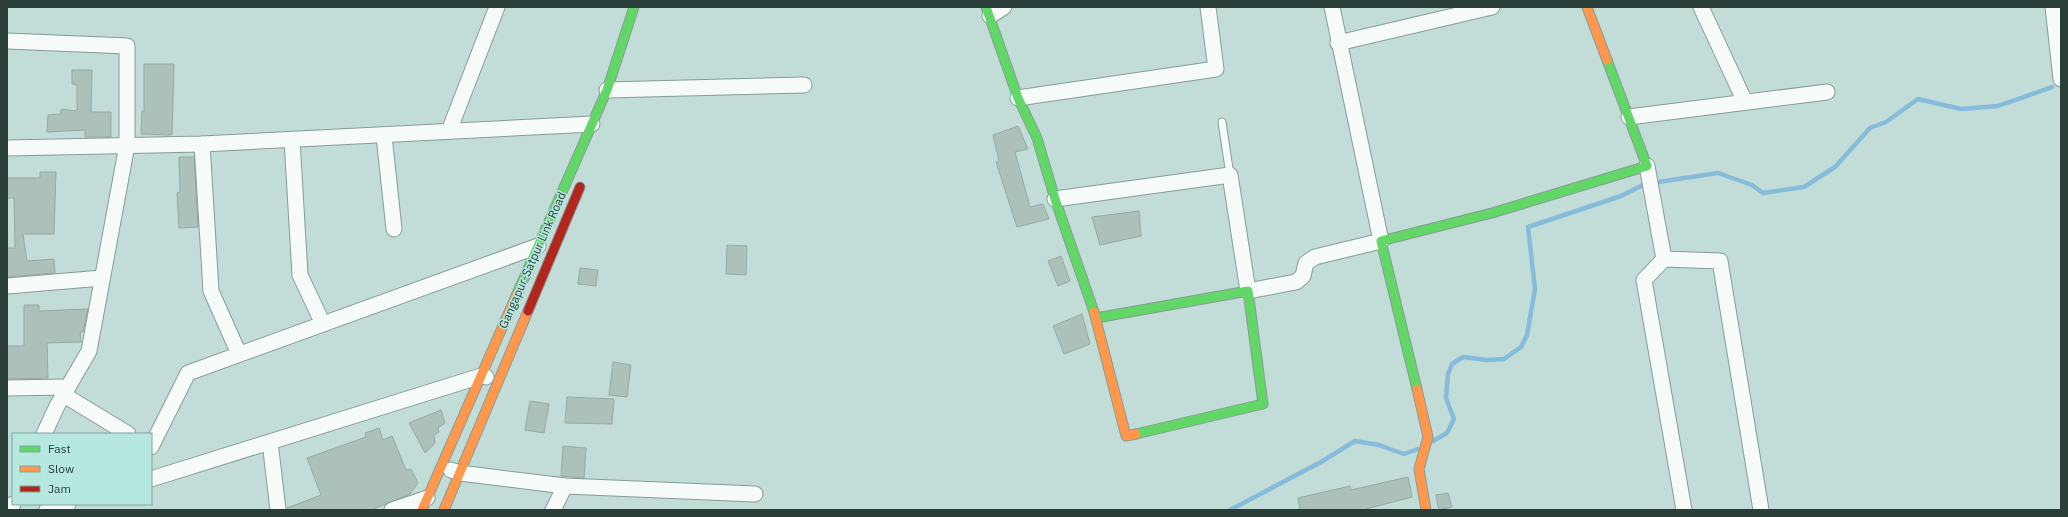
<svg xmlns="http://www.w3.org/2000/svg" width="2068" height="517" font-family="'IBM Plex Sans',sans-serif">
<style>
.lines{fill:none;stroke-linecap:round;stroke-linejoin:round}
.stream{stroke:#86bbdc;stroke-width:4.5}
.building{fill:#adc1bb;stroke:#95a9a3}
.lane-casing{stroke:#879c98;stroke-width:9}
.street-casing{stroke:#879c98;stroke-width:17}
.fast-casing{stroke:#879c98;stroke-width:11}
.slow-casing{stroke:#879c98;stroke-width:11}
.jam-casing{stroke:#879c98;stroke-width:11}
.lane{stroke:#f6faf9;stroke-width:7}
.street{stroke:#f6faf9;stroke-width:15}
.fast{stroke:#63d668;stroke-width:9}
.slow{stroke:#ff974d;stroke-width:9}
.jam{stroke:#b3261e;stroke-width:9}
.labels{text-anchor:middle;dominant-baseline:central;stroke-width:3;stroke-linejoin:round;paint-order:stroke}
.street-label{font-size:12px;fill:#293d39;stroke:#b7e8df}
</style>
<rect width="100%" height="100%" fill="#c2ddd8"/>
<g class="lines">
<g class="stream">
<path d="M1433,441L1447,433L1454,419L1446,398L1448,374L1452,364L1463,357L1487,360L1504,359L1521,347L1527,335L1535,289L1528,227L1621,196L1645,184L1718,173L1752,185L1763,193L1804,187L1835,167L1870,128L1886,122L1918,99L1961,109L1998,106L2052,87"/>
<path d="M1230,510L1321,462L1355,441L1379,445L1404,454L1418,449"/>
</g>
</g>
<g class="building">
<path d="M144,64H174L172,135L141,134L142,111H144Z"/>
<path d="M72,70H92L91,112H111V137H85V130L47,132L48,115L61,114V109L77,111V85L72,84Z"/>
<path d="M1018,126L1028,149L1015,152L1030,207L1043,204L1049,219L1017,227L996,162L999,161L993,135Z"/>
<path d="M179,157H194L198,227L179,228L177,193L180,192Z"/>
<path d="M40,172H56L54,234H23L27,261L54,259L55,273L7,277V248H15L14,198H7V178H40Z"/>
<path d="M1139,211L1141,236L1100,245L1092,217Z"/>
<path d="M727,245L747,246L746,275L726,274Z"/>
<path d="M1061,256L1070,281L1058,286L1048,261Z"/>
<path d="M580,268L598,270L596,286L578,284Z"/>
<path d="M24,305H39V311L88,309L83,332H80L81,342L47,343L48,378L7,379V346H24Z"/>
<path d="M1082,314L1090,344L1064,354L1053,326Z"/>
<path d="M613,362L631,365L627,397L609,395Z"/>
<path d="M567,397L614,399L612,424L565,423Z"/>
<path d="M530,401L549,404L544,433L525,430Z"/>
<path d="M441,410L445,423L438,428L439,432L434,435L435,443L425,453L409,423Z"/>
<path d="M379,428L383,440L392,436L406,470L411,469L418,483L410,494L371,510H287V508L321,495L307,458L366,437L365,433Z"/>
<path d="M563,446L586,448L584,478L561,476Z"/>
<path d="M1408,477L1412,497L1362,510H1300L1298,498L1350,486L1351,490Z"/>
<path d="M1448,493L1452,507L1439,510L1436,495Z"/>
</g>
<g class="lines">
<g class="lane-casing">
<path id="lane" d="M1222,122L1230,175"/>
</g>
<g class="street-casing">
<g id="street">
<path d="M1701,7L1745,102"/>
<path d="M2053,7L2061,79"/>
<path d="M990,16L1004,7"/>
<path d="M7,41L127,46V145L89,351L57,406L44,434"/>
<path d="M1338,43L1492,7"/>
<path d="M607,90L804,85"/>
<path d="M1018,98L1216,69L1208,7"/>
<path d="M1629,117L1827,92"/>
<path d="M449,131L497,7"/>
<path d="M384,136L394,229"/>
<path d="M292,140L300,275L323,324"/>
<path d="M202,144L211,291L239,354"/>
<path d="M7,148L202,144L592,124"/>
<path d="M1647,166L1664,259L1720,261L1761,510"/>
<path d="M1055,199L1230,175L1248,291L1296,282L1303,276L1306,263L1315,257L1381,241L1332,7"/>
<path d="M1664,259L1644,280L1684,510"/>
<path d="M7,286L102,278"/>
<path d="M7,388L68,387"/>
<path d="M64,395L128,434"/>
<path d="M270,442L278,510"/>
<path d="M151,447L188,373L538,246"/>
<path d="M451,470L460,473L565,486L755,494"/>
<path d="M151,479L481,376L486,377"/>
<path d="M10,510L13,504"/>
<path d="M47,510L68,504"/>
<path d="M392,510L427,498"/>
<path d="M553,510L565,486"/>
</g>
</g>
<g class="fast-casing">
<g id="fast">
<path d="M986,7L1018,98L1037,138L1055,199L1094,312"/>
<path d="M517,294L607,90L634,7"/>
<path d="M1096,318L1248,291L1263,404L1136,434"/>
<path d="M1417,389L1381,241L1492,213L1647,166L1607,60"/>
</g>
</g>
<g class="slow-casing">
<g id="slow">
<path d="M1587,7L1607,60"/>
<path d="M1094,312L1126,436L1136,434"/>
<path d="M1417,389L1428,437L1419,469L1426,510"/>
<path d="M422,510L517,294"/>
<path d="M444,510L528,311"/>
</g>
</g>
<g class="jam-casing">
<path id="jam" d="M528,311L580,187"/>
</g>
<use href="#lane" class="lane"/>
<use href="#street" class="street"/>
<use href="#fast" class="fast"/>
<use href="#slow" class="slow"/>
<use href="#jam" class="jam"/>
</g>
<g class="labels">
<g class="street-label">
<text transform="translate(532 260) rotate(-66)">Gangapur-Satpur Link Road</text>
</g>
</g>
<rect width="2068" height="517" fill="none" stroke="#293d39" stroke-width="16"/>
<rect x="12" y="433" width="140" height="72" fill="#b7e8df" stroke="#7ea49d"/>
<rect x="20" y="446" width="20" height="6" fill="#63d668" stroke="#7ea49d"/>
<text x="48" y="453" font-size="12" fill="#293d39">Fast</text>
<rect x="20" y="466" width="20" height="6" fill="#ff974d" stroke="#7ea49d"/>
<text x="48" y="473" font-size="12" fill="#293d39">Slow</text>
<rect x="20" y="486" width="20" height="6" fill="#b3261e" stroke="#7ea49d"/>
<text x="48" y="493" font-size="12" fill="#293d39">Jam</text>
</svg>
